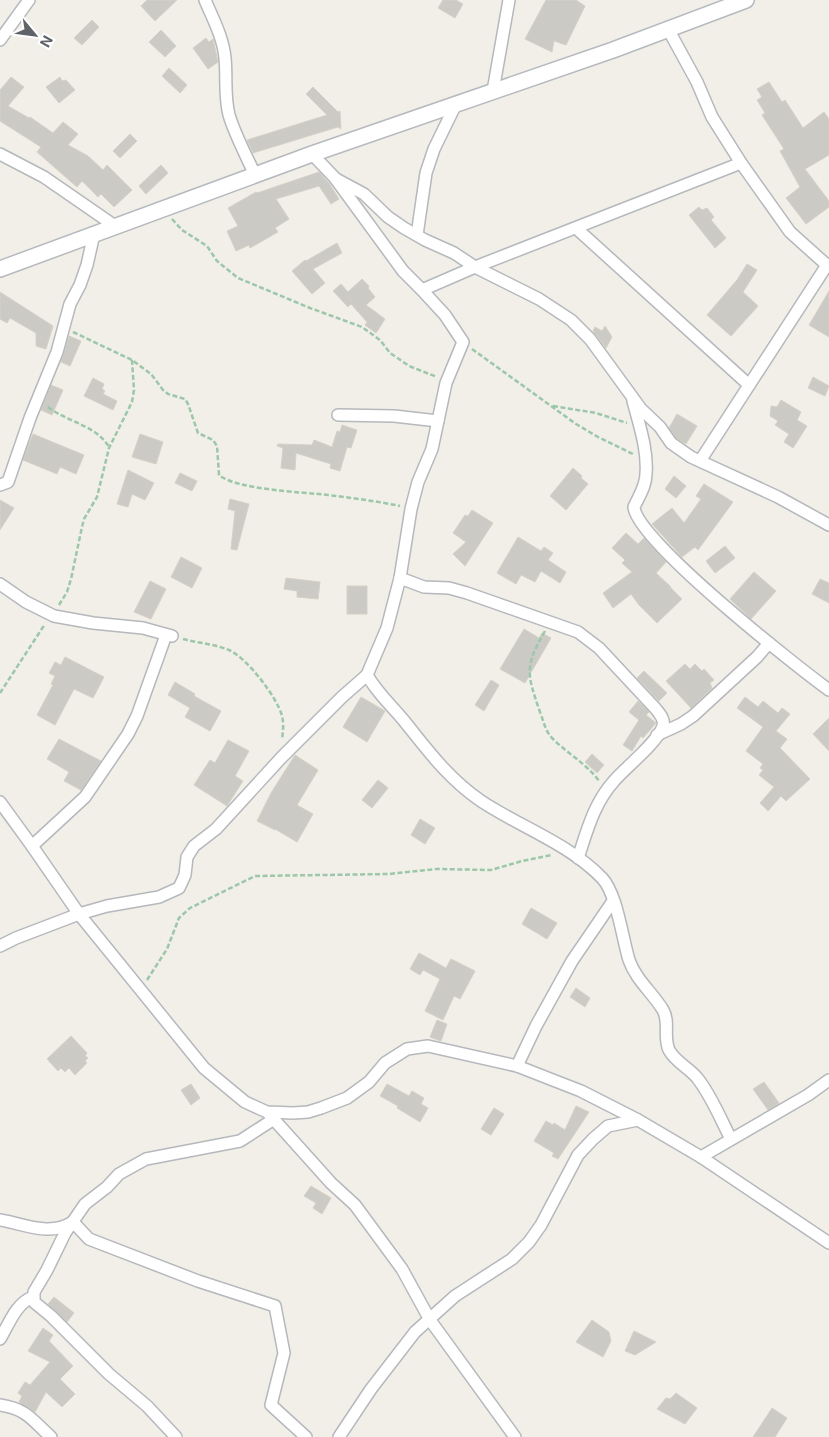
<svg xmlns="http://www.w3.org/2000/svg" width="829" height="1437" font-family="Inter,sans-serif">
<style>
.building{fill:#cccac5;stroke:#d6d1c6}
.lines{fill:none;stroke-linecap:round;stroke-linejoin:round}
.street-casing{stroke:#b5b8bc;stroke-width:14}
.secondary-casing{stroke:#b6babf;stroke-width:18}
.path{stroke:#9cc7a9;stroke-width:2.5;stroke-dasharray:5 2.5;stroke-linecap:butt}
.street{stroke:#fff;stroke-width:11}
.secondary{stroke:#fff;stroke-width:15}
</style>
<rect width="100%" height="100%" fill="#f1efe8"/>
<g class="building">
<path d="M147,0H177L155,21L141,6Z"/>
<path d="M443,0H456L463,4L455,18L438,8Z"/>
<path d="M546,0H576L585,6L566,45L554,41L552,52L525,39Z"/>
<path d="M92,20L99,27L82,45L74,38Z"/>
<path d="M161,30L176,46L165,57L149,42Z"/>
<path d="M206,38L209,42L213,39L218,62L208,69L193,48Z"/>
<path d="M169,68L187,85L180,93L162,76Z"/>
<path d="M11,77L24,87L8,106L29,118L30,117L53,133L63,122L78,134L68,145L88,156L103,170L107,165L132,190L114,207L101,194L98,197L82,181L77,187L37,152L41,147L0,121V90Z"/>
<path d="M60,77L62,81L66,80L75,90L59,103L46,87Z"/>
<path d="M769,82L782,102L785,100L803,128L824,112L829,119V155L805,169L829,201V207L806,224L786,198L800,187L780,151L784,149L762,115L765,113L757,100L762,97L757,89Z"/>
<path d="M313,87L338,112L340,111L341,129L338,127L253,153L247,140L327,115L306,94Z"/>
<path d="M130,134L137,141L120,158L113,151Z"/>
<path d="M161,165L168,173L146,194L139,186Z"/>
<path d="M319,172L329,183L339,199L331,204L319,186L276,199L289,219L275,228L278,232L250,248L249,245L236,251L227,231L238,226L228,208L256,192L257,193Z"/>
<path d="M699,207L702,210L707,208L714,217L711,220L726,238L715,248L689,215Z"/>
<path d="M337,243L342,253L313,269L325,283L312,294L292,271L305,260L306,261Z"/>
<path d="M747,264L757,270L743,292L758,306L731,336L707,315L737,280Z"/>
<path d="M362,279L369,286L368,288L375,297L366,305L385,319L376,333L365,325L367,322L351,304L348,307L333,291L341,284L348,292Z"/>
<path d="M829,291V337L809,325Z"/>
<path d="M0,292L53,326L46,349L36,346V333L10,318L7,323L0,319Z"/>
<path d="M605,326L612,337L606,348L593,331L595,327L602,331Z"/>
<path d="M69,336L81,341L70,366L61,362Z"/>
<path d="M813,377L829,386L825,396L808,388Z"/>
<path d="M93,378L104,384L102,389L105,391L103,394L117,401L113,410L84,396Z"/>
<path d="M51,385L63,390L52,415L41,410Z"/>
<path d="M781,400L801,412L797,420L807,426L793,448L784,442L789,434L775,425L778,421L770,416L771,406L777,407Z"/>
<path d="M677,414L697,426L686,444L676,438L669,428Z"/>
<path d="M342,425L357,430L351,448L347,447L340,471L330,468L331,464L296,453L295,470L281,468L283,448L277,446L278,444L312,445L314,440L332,447L337,431L340,432Z"/>
<path d="M33,434L84,455L76,474L60,467L57,474L23,460Z"/>
<path d="M140,434L163,442L156,464L132,457Z"/>
<path d="M573,468L582,476L581,478L588,484L566,510L550,496Z"/>
<path d="M128,470L154,483L145,500L132,494L128,507L117,504Z"/>
<path d="M180,473L197,481L192,491L175,483Z"/>
<path d="M674,476L686,486L676,498L665,489Z"/>
<path d="M704,484L733,502L698,550L695,547L682,557L652,524L672,508L684,523L701,499L696,496Z"/>
<path d="M230,499L249,504L237,550L231,549L235,511L228,509Z"/>
<path d="M0,500L14,508L0,530Z"/>
<path d="M472,510L493,523L465,566L453,554L466,542L453,533L465,515L468,516Z"/>
<path d="M626,533L638,544L644,538L666,562L656,573L671,587L670,589L671,588L682,599L657,623L639,605L631,594L613,608L603,593L632,572L622,563L625,560L612,548Z"/>
<path d="M518,537L541,551L544,547L553,553L548,560L566,572L560,583L541,571L535,582L521,575L516,584L497,573Z"/>
<path d="M725,546L735,558L715,573L706,561Z"/>
<path d="M181,557L202,568L192,588L171,577Z"/>
<path d="M754,572L776,591L751,619L730,599Z"/>
<path d="M286,578L320,582L318,599L297,597V591L284,589Z"/>
<path d="M820,579L829,583V603L812,594Z"/>
<path d="M150,581L166,589L151,619L134,612Z"/>
<rect x="347" y="586" width="20" height="28"/>
<path d="M524,629L539,638L542,633L551,638L525,683L500,669Z"/>
<path d="M65,657L104,677L93,698L74,689L55,725L37,715L53,685L51,684L55,676L49,673L55,662L61,665Z"/>
<path d="M685,664L690,669L695,664L702,671L704,669L714,680L710,683L712,688L691,708L666,681Z"/>
<path d="M644,671L667,693L659,701L637,678Z"/>
<path d="M491,680L499,685L484,711L475,705Z"/>
<path d="M175,682L195,694L194,696L221,711L210,731L185,717L190,708L168,695Z"/>
<path d="M361,697L385,711L367,742L343,727Z"/>
<path d="M745,697L758,707L763,701L778,713L782,708L790,714L776,731L787,739L780,748L810,779L786,801L781,796L768,811L760,803L774,787L759,775L763,770L760,768L763,764L746,751L763,727L737,708Z"/>
<path d="M638,701L649,712L646,715L656,723L643,738L641,736L632,751L623,745L639,720L629,712Z"/>
<path d="M829,718V751L813,734Z"/>
<path d="M59,739L101,761L81,790L64,781L69,772L47,759Z"/>
<path d="M228,740L249,751L235,776L243,781L227,806L194,785L210,760L215,763Z"/>
<path d="M592,754L604,765L597,773L585,762Z"/>
<path d="M295,755L318,770L297,805L313,814L297,842L275,829V830L257,821L271,793Z"/>
<path d="M378,780L388,788L372,808L362,800Z"/>
<path d="M420,819L435,828L425,844L411,835Z"/>
<path d="M531,908L557,923L547,939L522,924Z"/>
<path d="M419,953L446,968L451,959L475,971L460,999L454,996L443,1020L425,1011L440,979L423,970L420,975L410,969Z"/>
<path d="M576,988L590,998L585,1007L570,997Z"/>
<path d="M437,1020L447,1024L441,1041L430,1037Z"/>
<path d="M71,1036L87,1053L85,1056L88,1058L85,1061L87,1063L75,1075L69,1068L65,1072L61,1068L58,1071L47,1059Z"/>
<path d="M764,1082L779,1103L768,1110L753,1089Z"/>
<path d="M191,1084L200,1098L191,1105L181,1090Z"/>
<path d="M387,1084L409,1096L412,1091L424,1098L421,1104L428,1108L420,1122L397,1108L398,1106L380,1096Z"/>
<path d="M576,1106L589,1112L558,1159L552,1156L554,1153L534,1141L546,1121L553,1125L554,1123L565,1130Z"/>
<path d="M494,1108L504,1114L491,1135L481,1129Z"/>
<path d="M311,1186L331,1198L322,1214L313,1208L316,1203L304,1196Z"/>
<path d="M54,1297L74,1313L67,1322L48,1304Z"/>
<path d="M592,1320L609,1332L611,1341L603,1357L576,1342Z"/>
<path d="M43,1328L53,1335L49,1341L73,1366L60,1379L75,1394L62,1407L46,1392L35,1412L19,1402L22,1396L18,1393L25,1382L30,1385L50,1362L28,1351Z"/>
<path d="M634,1331L656,1342L635,1355L625,1351Z"/>
<path d="M676,1393L697,1408L685,1424L657,1409L666,1398L670,1399Z"/>
<path d="M772,1408L787,1418L775,1437H753Z"/>
</g>
<g class="lines">
<g class="street-casing">
<g id="street">
<path d="M205,0C213,19 223,37 225,58C227,77 224,95 229,115C235,135 246,155 255,175"/>
<path d="M668,29L697,82L712,117L741,163L790,232L829,267"/>
<path d="M0,40L29,0"/>
<path d="M493,91L509,0"/>
<path d="M0,154L44,177L115,226"/>
<path d="M312,154L335,178L403,271L422,290L445,315L463,342L446,383L432,449L418,482L411,509L400,578L387,628L367,675C377,693 392,706 405,722C428,751 449,779 481,801C520,827 568,843 602,878C617,894 622,937 629,960C636,980 652,992 663,1010C670,1022 663,1037 669,1050C676,1063 690,1068 698,1079C712,1097 721,1120 731,1139"/>
<path d="M336,179L364,194L388,217L404,228L425,240L454,253L475,267L539,299L571,320L590,339L641,409L660,427L671,443L691,457L778,497L829,525"/>
<path d="M576,228L749,385"/>
<path d="M417,235L426,173L434,149L456,104"/>
<path d="M422,290L475,267L741,163"/>
<path d="M633,401C639,424 648,450 646,474C646,486 639,496 634,507C636,540 796,666 829,690"/>
<path d="M338,415L394,416L438,421"/>
<path d="M700,461L827,265"/>
<path d="M0,485L8,482L30,418L57,352L70,304L80,285L87,265L94,234"/>
<path d="M400,578L424,587L449,588L467,593L578,632L599,648L655,708C659,713 665,719 663,726C658,742 626,767 614,781C594,803 587,831 578,858"/>
<path d="M0,584L26,602L54,616L93,623L143,628L172,636"/>
<path d="M657,735L681,724L693,716L757,657L769,643"/>
<path d="M0,802L32,846L79,914L204,1068L245,1102L267,1112L293,1113L308,1112L321,1108L347,1098L369,1082L385,1063L407,1049L428,1046L517,1066L581,1091L638,1120L701,1157L829,1243"/>
<path d="M32,846L85,797L128,734L137,716L166,635"/>
<path d="M0,946L16,938L79,914L107,906L159,897L179,888L185,875L187,857L194,846L216,829L281,758L342,697L367,675"/>
<path d="M517,1066L536,1026L572,961L613,901"/>
<path d="M269,1114L331,1183L355,1205L402,1269L430,1320L515,1437"/>
<path d="M701,1157L808,1095L829,1080"/>
<path d="M0,1220C25,1224 49,1237 73,1222L89,1239L198,1281L275,1306L284,1353L271,1405L306,1437"/>
<path d="M0,1339C9,1324 16,1303 33,1297"/>
<path d="M0,1405C27,1409 32,1420 51,1437"/>
<path d="M176,1437L147,1406L109,1374L51,1316L34,1302V1292L47,1270L65,1233L85,1204L107,1187L119,1174L146,1159L240,1141L274,1119"/>
<path d="M339,1437L371,1389L415,1332L455,1296L512,1259L529,1242L541,1225L578,1155L593,1139L608,1126L638,1120"/>
</g>
</g>
<g class="secondary-casing">
<path id="secondary" d="M0,269L312,154L613,50L746,0"/>
</g>
<g class="path">
<path d="M172,219L182,230L207,246L217,261L238,278L310,308L362,327L380,340L390,353L399,359L409,366L437,377"/>
<path d="M73,332L132,360L151,374L163,390L168,394L185,399L188,404L198,433L213,440L217,446L219,475C237,490 303,492 328,495C352,498 376,501 400,506"/>
<path d="M472,349L576,424L598,437L635,455"/>
<path d="M553,406L596,413L627,423"/>
<path d="M48,407C67,422 96,425 109,447"/>
<path d="M59,605L67,592L71,579L82,527L84,519L97,497L109,448L132,402L134,390L132,360"/>
<path d="M545,631C524,667 527,674 540,712C544,722 545,731 553,739C568,754 587,764 599,781"/>
<path d="M183,639C198,643 214,644 229,650C247,658 277,697 282,716C284,724 283,731 282,739"/>
<path d="M0,693L45,624"/>
<path d="M147,980L167,949L179,918L190,908L255,876L389,874L436,869L491,870L522,861L552,855"/>
</g>
<use href="#street" class="street"/>
<use href="#secondary" class="secondary"/>
</g>
<g transform="translate(35 35) rotate(119)" stroke="#ffffff" stroke-width="4" paint-order="stroke">
<path d="M0-4L9 19L0 12L-9 19Z" fill="#5f6368"/>
<text y="-8" font-size="14" font-weight="bold" text-anchor="middle" fill="#5f6368">N</text>
</g>
</svg>
